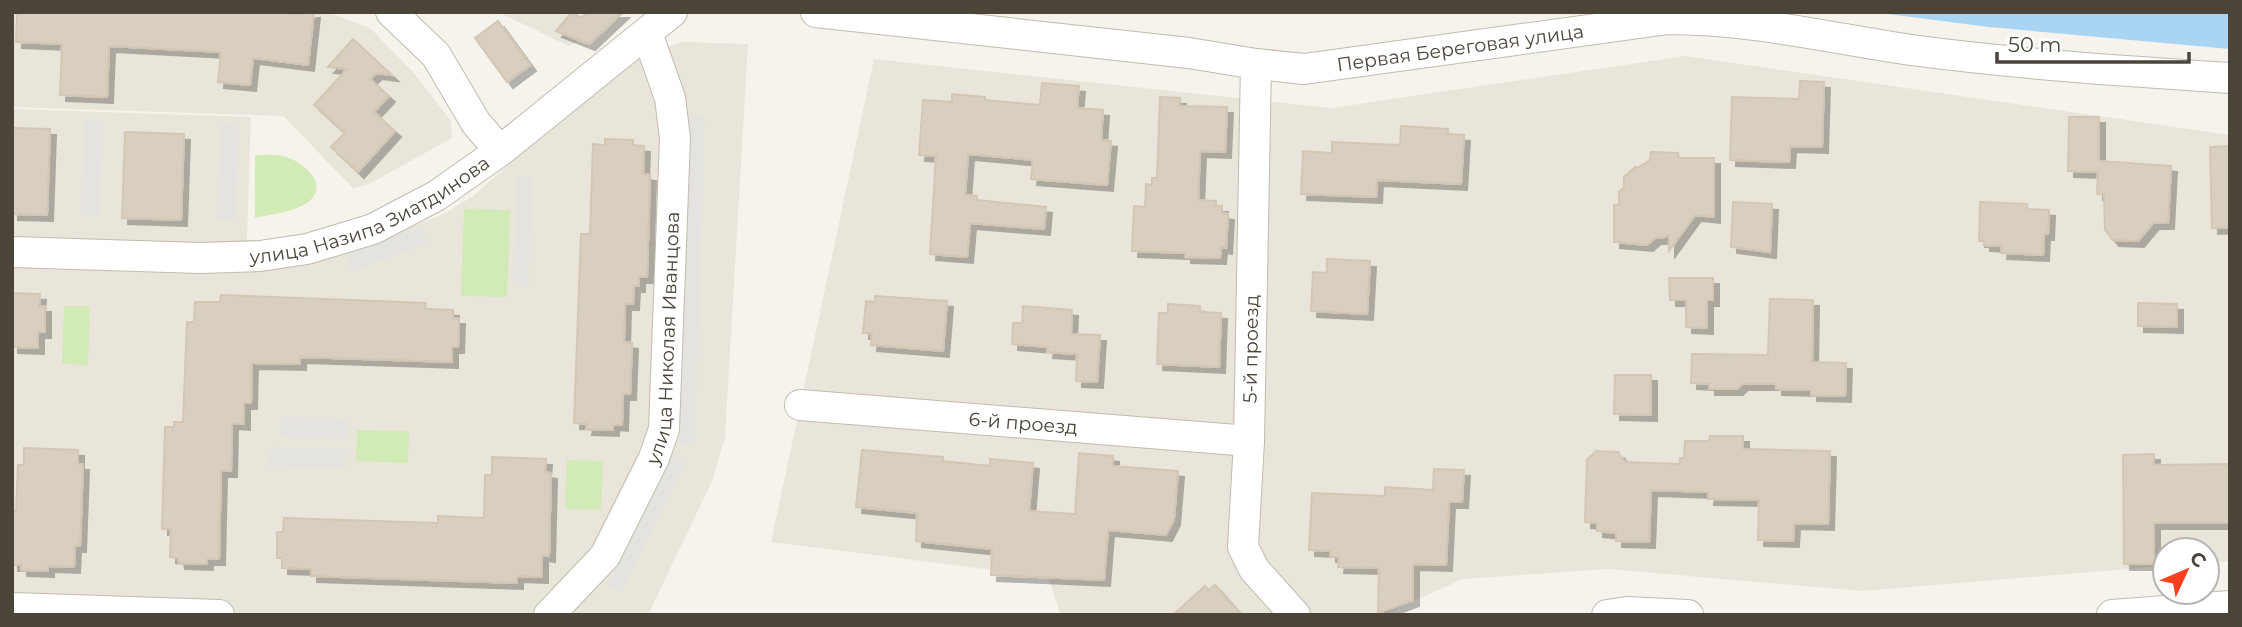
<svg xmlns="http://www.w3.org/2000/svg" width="2242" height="627" font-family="Montserrat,sans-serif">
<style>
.residential{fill:#eae5da}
.green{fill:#d2eab5}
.parking{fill:#e5e3e0}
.water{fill:#a9d4f2}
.building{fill:#d8cfc1;stroke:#d3c7b4;stroke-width:2;filter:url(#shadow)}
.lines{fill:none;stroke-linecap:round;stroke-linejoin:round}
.minor-casing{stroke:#c2bbae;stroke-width:32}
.minor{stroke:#fff;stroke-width:30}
.labels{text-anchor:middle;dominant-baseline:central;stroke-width:5;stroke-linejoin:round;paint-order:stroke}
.street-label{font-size:19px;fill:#4b4439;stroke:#fff}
</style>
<defs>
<filter id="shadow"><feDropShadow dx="6" dy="6" stdDeviation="0" flood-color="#0004"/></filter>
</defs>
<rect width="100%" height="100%" fill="#f6f3ec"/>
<g class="residential">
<path d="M12,12H327L370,28L414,73L451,121L452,138L369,184L353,188L283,116L12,107Z"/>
<path d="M498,12H628L569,46Z"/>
<path d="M684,42L748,44L725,437L713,479L648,615H12V109L251,117L246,269L341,254L444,214L473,196L525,150L636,61L658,49Z"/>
<path d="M1685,56L2230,135V561L2207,563V550H2165V566L1862,591L1608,569L1463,579L1382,615H1061L1048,577L771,542L874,59L1331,108Z"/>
</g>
<g class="green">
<path d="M255,155C264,155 274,154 283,156C301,160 332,185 308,202C295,212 271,214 255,218Z"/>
<path d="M464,209L510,210L507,297L461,296Z"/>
<path d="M64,306H90L88,365L62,364Z"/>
<path d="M357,430L409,431L408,463L356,461Z"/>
<path d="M567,460L603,461L601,510L565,509Z"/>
</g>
<g class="parking">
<path d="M689,116L705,117L695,446L679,445Z"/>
<path d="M84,119L103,120L100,216H81Z"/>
<path d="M220,124L239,125L236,221L217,220Z"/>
<path d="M517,176L532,177L529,286L513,285Z"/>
<path d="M421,226L427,243L351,272L345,254Z"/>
<path d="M281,417L347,419L346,439L280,437Z"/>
<path d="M270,447L346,449L345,469L269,466Z"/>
<path d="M671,455L685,462L621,593L607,586Z"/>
</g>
<path class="water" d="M1872,12H2230V49L1989,27Z"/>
<g class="building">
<path d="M17,12H282L296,14L314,12L308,65L253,58L250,85L218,82L221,52L109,46L107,97L60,95L62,44L16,42Z"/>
<path d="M572,12L581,18L588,12H623L589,44L556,31Z"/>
<path d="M498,21L530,65L507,82L475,38Z"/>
<path d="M353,39L392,75L376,73L370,79L389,96L374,112L395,131L358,172L331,147L345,133L314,105L347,69L328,67Z"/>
<path d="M1800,81L1824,82L1822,147L1790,146L1789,162L1730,160L1732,97L1799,99Z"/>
<path d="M1042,83L1079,86L1077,108L1103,110L1101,140L1111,141L1107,185L1031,179L1033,160L968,154L965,195L977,196V200L1046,207L1044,229L970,223L967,257L930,254L936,156L919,155L923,100L952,102V94L985,97V100L1040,105Z"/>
<path d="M1160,97L1180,98V106L1227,107L1225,152L1200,151L1198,200L1216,201V206H1222V213L1228,214L1226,248L1221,247L1220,258L1185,257V253L1132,251L1134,206L1145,207L1146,184L1152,185V178H1157Z"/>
<path d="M2069,117H2099V161L2171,166L2168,223H2153L2138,241L2113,240L2105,230L2104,194H2097L2098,172L2068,171Z"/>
<path d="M1401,126L1448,129V134L1464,135L1461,184L1377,180L1376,197L1301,194L1303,151L1332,153V142L1400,145Z"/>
<path d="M12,128L50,129L47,215L12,214Z"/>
<path d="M125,132L184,134L181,220L122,218Z"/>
<path d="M605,139L633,140V145L644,146L643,174L650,175L647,277H639V286H634L633,304H625L624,342L632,343L630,394H623L622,425L613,424V430L586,429L587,424L574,423L581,234H590L593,144L605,145Z"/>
<path d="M2230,146V227L2212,228L2210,147Z"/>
<path d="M1651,152L1678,153L1679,158H1714V217L1695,215L1669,251V235L1661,238H1655L1647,245L1614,242V205H1619V192L1624,187V177L1635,167H1639L1650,160Z"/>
<path d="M1733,202L1772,204L1770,252L1731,247Z"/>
<path d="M1980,202L2027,204V209L2049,210L2048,234H2044L2043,255L2001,253L2002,246L1984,245V241H1979Z"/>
<path d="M1327,259L1370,261L1367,314L1311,311L1313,272L1327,273Z"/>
<path d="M1669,278H1713V300H1707V328L1686,327V300H1670Z"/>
<path d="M12,293L40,294L39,306H45V332H38V348L12,347Z"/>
<path d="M221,295L426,303L425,309L453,310V318H459L458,347H452V362L300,357V364L252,363L251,403H244V424L232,423L231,471H221L219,559H207V564L179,563L178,558L170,557L171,529H162L165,427H174V422H183L187,322H194L195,302H220Z"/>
<path d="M875,296L947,301L943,351L871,345L872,333H863L866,301L875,302Z"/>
<path d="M1770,299L1813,300L1812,362L1846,363L1845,396L1811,395V390L1776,389V384H1742L1737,389H1709V384L1691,383L1692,354L1768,355Z"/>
<path d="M2138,303L2177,304V327L2138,326Z"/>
<path d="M1168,304L1200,306V312L1221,313L1219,367L1157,364L1159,313H1168Z"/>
<path d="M1023,306L1072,310L1071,334L1100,335L1097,382L1076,381L1077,354L1047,352L1048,347L1012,344L1013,323H1022Z"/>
<path d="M1615,375H1651V415L1614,414Z"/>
<path d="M1710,436H1743V449L1830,451L1828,524L1794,523L1793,541L1758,540L1759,500L1708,499L1709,492L1651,490L1649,542L1616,541V533L1597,531V523L1585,522L1587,460L1596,451L1618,452L1625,462L1680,464V458H1684L1685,441H1709Z"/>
<path d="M24,448L78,450V464H83L80,546H75L74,567L48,566V571L21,570V565H12V511H16L18,465H24Z"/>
<path d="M862,450L943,457V461L990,466V459L1033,463L1029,511L1075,514L1079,453L1113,456V466L1178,471L1174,519L1166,535L1108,530L1104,580L991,575L992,549L916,541L917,513L856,507Z"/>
<path d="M2154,454V465L2230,464V523H2154V564H2124L2123,455Z"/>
<path d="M492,457L546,459L545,472L551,473L549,556L542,555V577L517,576V583L311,576V569L282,568V558H277V532H283L284,518L438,523V516L484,518L485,475H492Z"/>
<path d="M1434,469L1464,470L1462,502H1449L1446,565L1413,564V600L1378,613L1379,568L1338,567L1339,557L1330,556V551L1309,550L1312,493L1385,496V487L1433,490Z"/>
<path d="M1215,585L1241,615H1173L1205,586L1209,590Z"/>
</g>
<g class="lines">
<g class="minor-casing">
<g id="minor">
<path d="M391,12L436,55L476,123L500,151"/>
<path id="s1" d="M816,12L1189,53L1256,64L1304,69L1668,19C1749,19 1831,38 1911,50C2017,64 2123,71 2230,78"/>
<path d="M1256,64L1249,441L1243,547L1254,569L1295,615"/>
<path id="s2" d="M12,252L200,258L260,256L307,249L373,229L436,196L500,151L672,12"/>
<path id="s3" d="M800,405L1249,441"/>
<path d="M12,608L219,615"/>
<path id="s4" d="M549,615L605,556L654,458L664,429L675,138L670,98L647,33"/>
<path d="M1607,615L1627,612L1688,615"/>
<path d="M2112,615L2230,606"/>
</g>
</g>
<use href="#minor" class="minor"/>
</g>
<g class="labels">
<g class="street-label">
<text stroke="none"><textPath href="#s1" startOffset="649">Первая Береговая улица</textPath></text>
<text stroke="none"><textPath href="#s2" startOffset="368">улица Назипа Зиатдинова</textPath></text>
<text stroke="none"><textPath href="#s4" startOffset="312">улица Николая Иванцова</textPath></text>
<text transform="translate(1251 349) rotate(-89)">5-й проезд</text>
<text stroke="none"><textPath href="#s3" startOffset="224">6-й проезд</textPath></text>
</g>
</g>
<rect width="2242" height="627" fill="none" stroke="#4b4439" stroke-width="28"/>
<g transform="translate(2186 571) rotate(46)"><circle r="33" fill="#ffffff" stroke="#b7b4b0" stroke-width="2"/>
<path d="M0-5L12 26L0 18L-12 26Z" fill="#fc3f1d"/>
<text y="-10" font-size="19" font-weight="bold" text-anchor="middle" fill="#4b4439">С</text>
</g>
<path d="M1997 52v10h192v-10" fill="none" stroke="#4b4439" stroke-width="3.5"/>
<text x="2008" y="52" font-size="21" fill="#4b4439" stroke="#ffffff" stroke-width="5" paint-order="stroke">50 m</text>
</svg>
